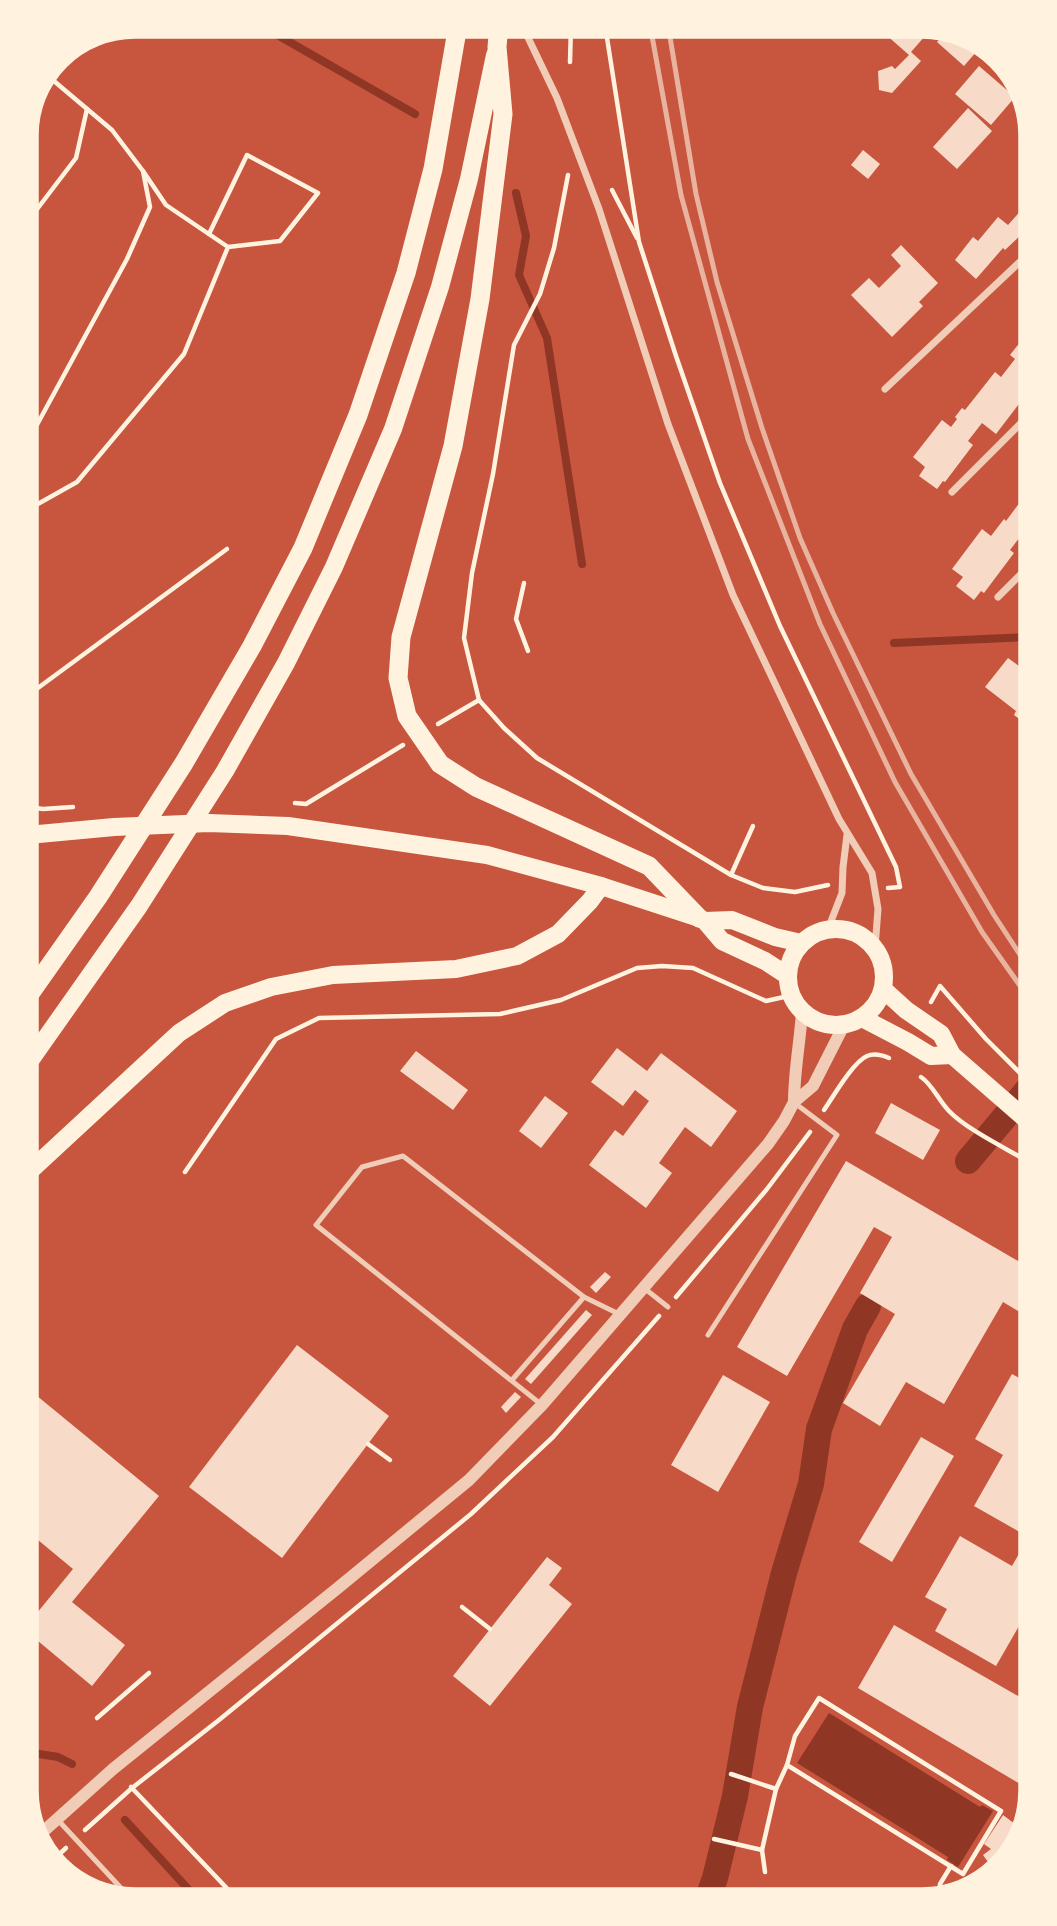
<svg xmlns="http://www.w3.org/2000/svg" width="1057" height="1926" font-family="'Zilla Slab',serif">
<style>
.water{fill:#8f3625}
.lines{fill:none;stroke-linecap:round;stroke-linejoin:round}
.stream{stroke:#8f3625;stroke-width:8}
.canal{stroke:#8f3625;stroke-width:26}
.building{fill:#f7dbc8}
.path{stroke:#fff3e0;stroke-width:4.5}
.service{stroke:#f1ccb7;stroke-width:5}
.minor{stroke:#f1ccb7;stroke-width:7}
.tertiary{stroke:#f1ccb7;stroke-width:12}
.primary{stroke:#fff3e0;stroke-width:18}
.trunk{stroke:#fff3e0;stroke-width:19}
.rail{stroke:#e9b49f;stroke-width:5}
.rim{fill:none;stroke:#fff3e0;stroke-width:3.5}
</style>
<rect width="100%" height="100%" fill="#c8553d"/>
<path class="water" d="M829,1713L980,1807L982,1805L993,1811L958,1867L947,1860L948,1857L797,1763Z"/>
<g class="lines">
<g class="stream">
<path d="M260,25L415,114"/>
<path d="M516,193L526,236L519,275L547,338L582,564"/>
<path d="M894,643L1027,637"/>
<path d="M33,1753L58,1757L72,1764"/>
<path d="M125,1820L199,1901"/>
</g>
<g class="canal">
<path d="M968,1161L1029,1088"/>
<path d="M709,1895L715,1878L735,1796L750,1707L784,1573L811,1484L819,1429L855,1329L868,1306"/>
</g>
</g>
<g class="building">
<path d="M877,25H930L933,27L911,52L921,61L892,93L879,90L878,71L892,66L895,69L909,55L876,26Z"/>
<path d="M947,31L958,34L977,51L964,66L937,42Z"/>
<path d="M979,66L1015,97L991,125L955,94Z"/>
<path d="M968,108L992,131L957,169L933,147Z"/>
<path d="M863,150L880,164L868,179L851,165Z"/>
<path d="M1023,208L1024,210L1025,231L1005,250L1003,248L976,279L955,260L973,237L978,241L998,217L1008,225Z"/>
<path d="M901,245L938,283L919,302L923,306L892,337L851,295L869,278L879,288L901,266L891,255Z"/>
<path d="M1025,336V382L1019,390L1025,396L996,434L982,423L968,441L973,445L945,482L943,481L937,489L919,476L925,467L913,457L942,420L951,427L957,419L955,417L962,408L965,410L995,372L1001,377L1015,359L1010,355Z"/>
<path d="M1026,494V536L1023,533L1010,550L1014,553L984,593L981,591L974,600L956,586L963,577L952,569L982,529L991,536L1004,519L1006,521Z"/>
<path d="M1008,658L1027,672V725L1014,715L1016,711L985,687Z"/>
<path d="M617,1048L647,1071L661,1053L737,1111L711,1147L685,1127L659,1163L672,1173L646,1208L589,1165L615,1130L623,1136L649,1101L635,1090L623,1106L591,1082Z"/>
<path d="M416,1051L468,1090L453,1110L400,1071Z"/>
<path d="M545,1096L568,1113L541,1148L519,1131Z"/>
<path d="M891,1103L940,1130L923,1160L875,1133Z"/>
<path d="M846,1161L1030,1268V1318L1003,1302L944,1404L906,1382L880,1426L843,1403L895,1314L860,1293L892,1237L874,1227L787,1376L737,1347Z"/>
<path d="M605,1272L611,1277L596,1293L590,1287Z"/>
<path d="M586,1310L592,1315L531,1384L525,1379Z"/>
<path d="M297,1345L389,1416L282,1558L189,1487Z"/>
<path d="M1030,1372L1031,1525L1025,1535L974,1506L1003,1455L975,1439L1012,1374L1025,1381Z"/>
<path d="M723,1375L770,1402L718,1492L671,1465Z"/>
<path d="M31,1391L159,1496L72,1602L125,1645L92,1686L32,1636V1619L73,1569L32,1535Z"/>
<path d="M515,1392L521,1397L506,1413L501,1407Z"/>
<path d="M921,1437L954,1456L892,1562L859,1542Z"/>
<path d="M960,1536L1012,1566L1024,1545L1031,1549V1605L996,1666L935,1631L947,1609L925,1597Z"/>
<path d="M547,1557L562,1568L549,1585L572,1604L490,1706L453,1676Z"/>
<path d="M894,1625L1032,1704V1791L858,1688Z"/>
<path d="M1003,1815L1019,1827L1023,1824L1014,1853L993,1869L983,1855L991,1849L984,1844Z"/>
</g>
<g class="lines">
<g class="path">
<path d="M605,25L639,242L676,356L720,483L780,626L896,867L900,887L888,888"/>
<path d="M570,62L571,25"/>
<path d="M568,175L554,248L540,294L514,345L493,474L472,573L464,638L479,700L504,728L537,758L731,875L763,888L795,892L828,885"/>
<path d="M612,190L637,238"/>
<path d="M25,225L76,158L87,109"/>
<path d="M209,234L247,155L318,193L280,241L228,247"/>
<path d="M26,445L127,259L150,207L143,171L112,130L48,76"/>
<path d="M27,506L36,505L77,482L184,354L228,247L166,205L143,171"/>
<path d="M524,583L516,619L528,651"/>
<path d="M27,662L30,675L27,684"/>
<path d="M27,696L227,549"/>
<path d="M438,724L479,700"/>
<path d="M295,803L306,804L403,745"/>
<path d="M28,807L43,809L73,807"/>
<path d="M731,875L753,826"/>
<path d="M931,1002L940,986L986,1039L1029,1082"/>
<path d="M921,1077C933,1085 938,1100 949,1111C966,1129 1007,1149 1029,1162"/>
<path d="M824,1110C833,1097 853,1062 867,1056C874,1053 882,1055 889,1058"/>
<path d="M185,1172L276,1039L319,1018L500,1014L561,1000L637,968L662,966L693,968L766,1001L784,997"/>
<path d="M676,1297L767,1189L810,1132"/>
<path d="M1027,1330L1030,1332"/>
<path d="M368,1444L390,1460"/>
<path d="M462,1607L490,1629"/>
<path d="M819,1698L1001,1811L963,1874L787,1765L795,1736Z"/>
<path d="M97,1718L149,1673"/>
<path d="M731,1774L776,1789"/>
<path d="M131,1787L238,1900"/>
<path d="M85,1830L132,1788L219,1720L471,1514L553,1437L659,1316"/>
<path d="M714,1839L762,1850"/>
<path d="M54,1859L66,1848"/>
<path d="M765,1872L762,1850L776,1789L787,1765"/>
<path d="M939,1893L940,1884L951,1866"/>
</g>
<g class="service">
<path d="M644,1288L668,1307"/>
<path d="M708,1335L837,1135L796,1104"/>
<path d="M512,1380L584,1297"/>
<path d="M542,1405L316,1225L362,1167L403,1156L584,1297L621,1315"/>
<path d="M57,1819L133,1901"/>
</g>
<g class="minor">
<path d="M522,25L557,98L599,209L668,424L733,595L839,819L872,873L878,909L875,948"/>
<path d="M885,389L1025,257"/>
<path d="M952,492L1026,418"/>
<path d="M998,597L1026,569"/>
<path d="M828,929L842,893L843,867L847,835"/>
</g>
<g class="tertiary">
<path d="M794,1102C794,1072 800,1042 802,1012"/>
<path d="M36,1838L113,1769L339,1587L469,1480L542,1405L768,1144L784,1121L794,1102L813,1086L844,1025"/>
</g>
<g class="primary">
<path d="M28,835L114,827L209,823L288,826L487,855L601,886L699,918L705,921L722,941L765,961L788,976"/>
<path d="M705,921L732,920L775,937L801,943"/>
<circle cx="836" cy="977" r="48"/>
<path d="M883,989L906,1010L941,1034L952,1055L1029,1122"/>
<path d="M862,1018L908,1042L931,1056L952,1055"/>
<path d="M29,1062L139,906L225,771L286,663L334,567L393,429L440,287L469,179L495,55"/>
<path d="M30,1171L179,1033L225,1003L271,987L333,975L456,969L517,956L558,934L590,901L601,886"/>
</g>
<g class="trunk">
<path d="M499,25L497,47L503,114L480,299L453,446L401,637L398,678L407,716L440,764L476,787L649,866L699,918"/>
<path d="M29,995L98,897L184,763L252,646L303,548L358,415L406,273L433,169L458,25"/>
</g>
<g class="rail">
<path d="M650,25L681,195L748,439L820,624L895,782L982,932L1028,997"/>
<path d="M668,25L696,194L717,282L762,428L800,538L833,613L911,774L994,915L1028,967"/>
</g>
</g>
<path d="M0 0H1057V1926H0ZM135 37H922A98 98 0 0 1 1020 135V1791A98 98 0 0 1 922 1889H135A98 98 0 0 1 37 1791V135A98 98 0 0 1 135 37Z" fill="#fff3e0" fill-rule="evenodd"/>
<path class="rim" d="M135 37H922A98 98 0 0 1 1020 135V1791A98 98 0 0 1 922 1889H135A98 98 0 0 1 37 1791V135A98 98 0 0 1 135 37Z"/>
</svg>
